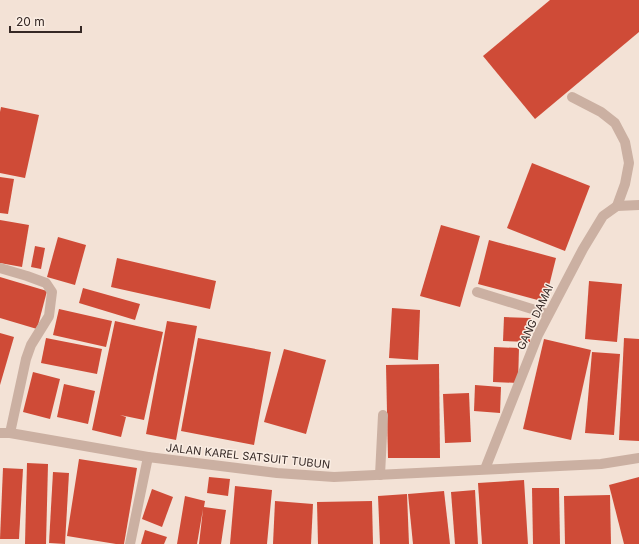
<svg xmlns="http://www.w3.org/2000/svg" width="639" height="544" font-family="Inter,sans-serif">
<style>
.building{fill:#cf4b37}
.lines{fill:none;stroke-linecap:round;stroke-linejoin:round}
.service{stroke:#cbb0a2;stroke-width:10}
.minor{stroke:#cbb0a2;stroke-width:10}
.labels{text-anchor:middle;dominant-baseline:central;stroke-width:3;stroke-linejoin:round;paint-order:stroke}
.street-label{font-size:11px;fill:#352825;stroke:#faede3}
</style>
<rect width="100%" height="100%" fill="#f3e2d6"/>
<g class="building">
<path d="M550,0H639V32L535,119L483,56Z"/>
<path d="M1,107L39,115L25,178L0,173V112Z"/>
<path d="M532,163L590,186L565,251L507,228Z"/>
<path d="M0,177L14,179L8,214L0,213Z"/>
<path d="M0,220L29,225L22,267L0,263Z"/>
<path d="M441,225L480,236L460,307L420,296Z"/>
<path d="M58,237L86,245L75,285L47,277Z"/>
<path d="M489,240L556,258L545,302L478,284Z"/>
<path d="M35,246L45,248L41,269L31,267Z"/>
<path d="M117,258L216,281L210,309L111,287Z"/>
<path d="M0,277L47,291L37,329L0,318Z"/>
<path d="M589,281L622,284L617,342L585,339Z"/>
<path d="M83,288L140,304L135,320L79,303Z"/>
<path d="M392,308L420,310L418,360L389,358Z"/>
<path d="M59,309L112,321L106,347L53,335Z"/>
<path d="M504,317L531,318L530,342L503,341Z"/>
<path d="M115,321L163,332L144,420L120,415L126,417L121,437L92,430Z"/>
<path d="M167,321L197,326L176,440L146,434Z"/>
<path d="M0,333L14,337L0,385Z"/>
<path d="M46,338L102,349L97,374L41,363Z"/>
<path d="M198,338L271,352L254,445L181,431Z"/>
<path d="M624,338L639,339V441L619,440Z"/>
<path d="M544,339L591,350L571,440L523,429Z"/>
<path d="M494,347L519,348L518,383L493,382Z"/>
<path d="M284,349L326,360L306,434L264,422Z"/>
<path d="M592,352L620,354L614,435L585,433Z"/>
<path d="M439,364L440,458H388L386,365Z"/>
<path d="M33,372L60,379L50,419L23,412Z"/>
<path d="M64,384L95,391L88,424L57,417Z"/>
<path d="M475,385L501,387L500,413L474,411Z"/>
<path d="M469,393L471,442L445,443L443,394Z"/>
<path d="M79,459L137,468L124,544H116L67,536Z"/>
<path d="M27,463L48,464L46,544H25Z"/>
<path d="M3,468L23,469L19,539H0Z"/>
<path d="M53,472L69,473L65,544L49,543Z"/>
<path d="M209,477L230,479L228,496L207,493Z"/>
<path d="M639,477V544H624L609,485Z"/>
<path d="M524,480L528,544H482L478,483Z"/>
<path d="M235,486L272,490L267,544H230Z"/>
<path d="M532,488H559L560,544H533Z"/>
<path d="M152,489L173,497L162,527L142,519Z"/>
<path d="M475,490L478,544H455L451,492Z"/>
<path d="M444,491L450,544H413L408,494Z"/>
<path d="M407,494L409,544H380L378,496Z"/>
<path d="M610,495L611,544H565L564,496Z"/>
<path d="M185,496L205,501L204,507L226,510L221,544H199L203,509L197,544H177Z"/>
<path d="M275,501L313,504L311,544H273Z"/>
<path d="M372,501L373,544H318L317,502Z"/>
<path d="M145,530L167,537L164,544H141Z"/>
</g>
<g class="lines">
<g class="service">
<path d="M572,97L601,112L615,123L625,142L629,163L625,184L617,206"/>
<path d="M477,292L548,314"/>
<path d="M380,475L383,415"/>
</g>
<g class="minor">
<path d="M0,268L27,276L46,283L52,292L49,316L31,345L26,359L10,433"/>
<path d="M0,433H10L148,457L277,473L334,477L601,464L639,458"/>
<path d="M485,469L538,335L583,249L603,216L617,206L639,205"/>
<path d="M130,544L148,457"/>
</g>
</g>
<g class="labels">
<g class="street-label">
<text transform="translate(535 317) rotate(-65)">GANG DAMAI</text>
<text transform="translate(248 456) rotate(6)">JALAN KAREL SATSUIT TUBUN</text>
</g>
</g>
<path d="M10 26v6h71v-6" fill="none" stroke="#352825" stroke-width="2"/>
<text x="16" y="26" font-size="12" fill="#352825" stroke="#faede3" stroke-width="3" paint-order="stroke">20 m</text>
</svg>
